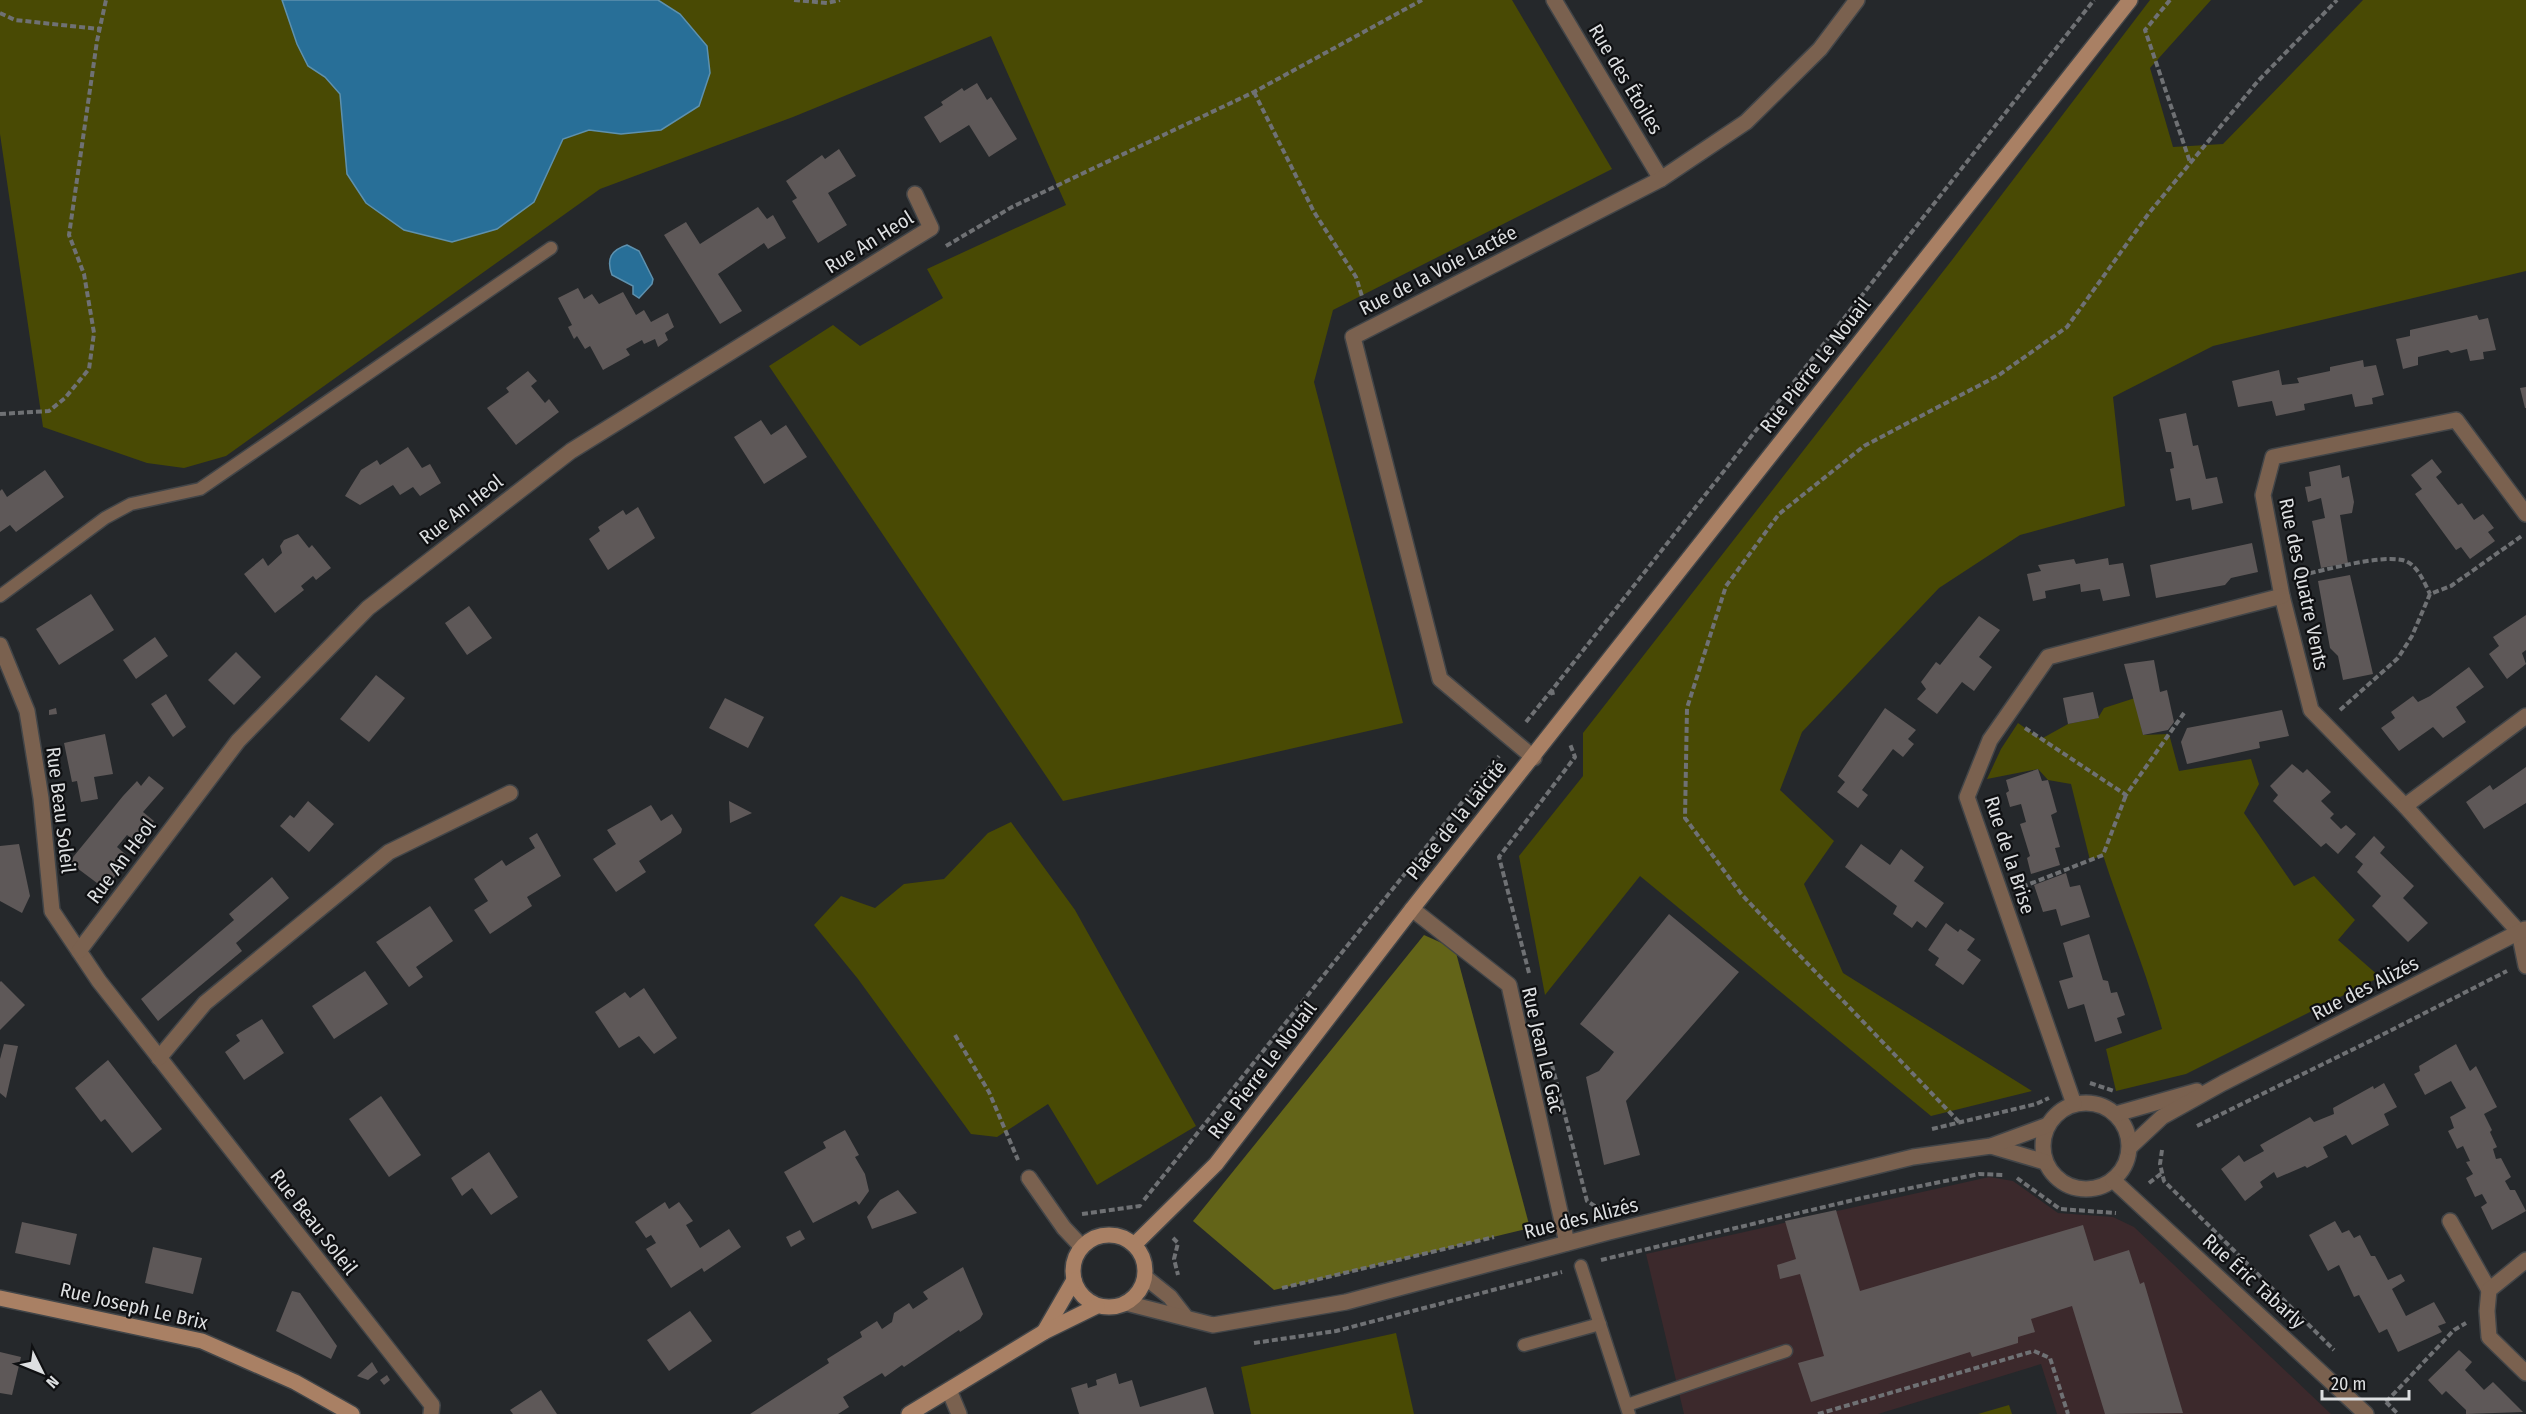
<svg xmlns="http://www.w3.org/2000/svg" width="2526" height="1414" font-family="'Fira Sans Condensed',sans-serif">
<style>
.education{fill:#3c292c}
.green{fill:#494a04}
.forest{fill:#636418}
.water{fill:#286f98;stroke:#5e91ae;stroke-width:1.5}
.building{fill:#5e5858}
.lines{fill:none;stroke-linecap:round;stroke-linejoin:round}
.lane-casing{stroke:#424548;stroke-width:15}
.street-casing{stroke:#424548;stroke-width:18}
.secondary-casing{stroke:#424548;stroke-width:18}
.path{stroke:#6f7174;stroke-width:4;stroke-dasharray:6 3;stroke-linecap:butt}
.lane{stroke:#7a614f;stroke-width:12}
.street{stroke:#7a614f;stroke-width:15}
.secondary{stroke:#a98064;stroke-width:15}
.labels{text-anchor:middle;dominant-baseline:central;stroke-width:4.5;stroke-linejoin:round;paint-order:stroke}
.street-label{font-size:20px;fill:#dddfe1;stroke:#0f1012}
</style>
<rect width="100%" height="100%" fill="#25282b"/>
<path class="education" d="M1989,1177L2013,1181L2058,1213L2113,1217L2134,1227L2331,1414H2057L2041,1364L1878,1414H1684L1646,1254Z"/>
<g class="green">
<path d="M0,0H1512L1612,169L1333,310L1314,382L1403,723L1063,801L769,366L833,325L860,346L943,298L927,269L1066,205L991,36L793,117L600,189L226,456L184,468L147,463L43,427L0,134Z"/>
<path d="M2150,0H2211L2150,68L2173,147L2223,144L2363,0H2526V271L2213,346L2113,397L2125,506L2020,535L1939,588L1802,732L1780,790L1834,841L1804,884L1843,973L2032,1091L1931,1116L1640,876L1545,995L1519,856L1583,776V733L1952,260Z"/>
<path d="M2135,698L2143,735L2169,734L2179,771L2251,759L2259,784L2244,813L2294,886L2314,876L2355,920L2338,940L2380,977L2186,1074L2116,1091L2106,1049L2162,1029C2146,970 2122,914 2103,855L2090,860L2071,784L2048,780L2038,769L1987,779L2001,749L2018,723L2041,739L2068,724L2098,718L2104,708Z"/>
<path d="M1011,822L1075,910L1196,1126L1097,1185L1048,1104L997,1137L971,1134L858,979L814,925L841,896L875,908L904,884L944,879L988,833Z"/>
<path d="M1396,1333L1414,1414H1251L1241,1367Z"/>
<path d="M2009,1405L2012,1414H1978Z"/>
</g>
<path class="forest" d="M1424,935L1455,949L1530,1228L1274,1290L1193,1221Z"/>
<g class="water">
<path d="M282,0H658L680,14L707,46L710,73L699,106L661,130L621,134L589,130L563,139L534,202L497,229L452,242L404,230L366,203L347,174L340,94L325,77L308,66L297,44Z"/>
<path d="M627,245L639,251L653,279L652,284L639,298L633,294V286L612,275C606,259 611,250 627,245Z"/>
</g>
<g class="building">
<path d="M977,83L987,100L991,97L1017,139L989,157L969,125L940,143L924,117L943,105L941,102L962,88L964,91Z"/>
<path d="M839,149L856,176L828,193L847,225L818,243L792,201L797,198L786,181L822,155L825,159Z"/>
<path d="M758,207L767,219L773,215L786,238L768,249L764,243L718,274L742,311L720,324L664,235L686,222L700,244Z"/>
<path d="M578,288L584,299L592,294L599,304L623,292L636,315L644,310L651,322L668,313L674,327L665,333L668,340L658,347L655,339L644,344L642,340L626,349L630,355L603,370L590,346L585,349L577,336L574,339L568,327L572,325L558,298Z"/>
<path d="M2477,315L2479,320L2488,318L2496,350L2483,352L2484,359L2470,361L2467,349L2451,353L2448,350L2418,357V365L2403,369L2396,339L2410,336V330Z"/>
<path d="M2363,360L2364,367L2376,365L2384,395L2372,398L2373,404L2355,407L2352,394L2304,404L2305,410L2276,416L2272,401L2238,407L2232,381L2279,370L2282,385L2299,383L2297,378L2330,371V367Z"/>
<path d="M528,371L537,381L531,386L545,403L549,399L559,412L516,445L487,408L509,392L506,388Z"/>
<path d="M2526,387V408H2525L2520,388Z"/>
<path d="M2186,413L2193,446L2198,445L2206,479L2217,477L2223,503L2192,510L2190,498L2176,501L2170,469L2174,468L2171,452H2166L2159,419Z"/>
<path d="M761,420L771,435L786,425L807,457L764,484L734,437Z"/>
<path d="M408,447L422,468L430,464L441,483L420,496L413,487L400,495L393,485L360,505L345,496L361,470L377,460L380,465Z"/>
<path d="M2432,459L2442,472L2436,477L2458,505L2462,503L2474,520L2483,514L2494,528L2488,532L2495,541L2470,559L2461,547L2456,550L2415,494L2422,489L2411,475Z"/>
<path d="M2340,465L2342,478L2349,476L2354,502L2352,513L2340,515L2348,563L2321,568L2312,521L2325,518L2321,498L2308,502L2305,487L2311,486L2309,472Z"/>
<path d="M45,470L64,497L16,532L10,525L0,532V491L2,489L7,497Z"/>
<path d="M638,507L655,538L608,570L589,539L600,531L598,527L623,510L626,515Z"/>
<path d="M298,534L309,548L312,545L331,568L316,580L313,576L301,586L304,590L275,613L244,574L263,558L268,566L282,553L280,546L284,540Z"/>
<path d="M2252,543L2258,572L2231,578L2225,585L2156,598L2150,565Z"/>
<path d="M2108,558L2109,565L2123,563L2130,596L2103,601L2100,589L2081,592L2080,584L2045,591L2046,598L2033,601L2027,574L2041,571L2038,565L2074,559L2076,564Z"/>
<path d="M2350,575L2373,674L2343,680L2338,656L2330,648L2318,581Z"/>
<path d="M91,594L114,630L59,665L36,629Z"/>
<path d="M469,606L492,638L467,655L445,623Z"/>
<path d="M2526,615V650L2522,653L2526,664L2507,679L2489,654L2499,646L2493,637Z"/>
<path d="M1979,616L2000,630L1979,657L1992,667L1974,691L1962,682L1937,714L1917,699L1926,689L1921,682L1936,662L1940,665Z"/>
<path d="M155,637L168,656L136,679L123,660Z"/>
<path d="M236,652L261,677L234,705L208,680Z"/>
<path d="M2154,660L2160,692L2167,690L2174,722L2168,730L2143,735L2124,664Z"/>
<path d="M2469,667L2484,687L2456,707L2466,722L2443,738L2433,727L2399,751L2381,728L2395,718L2391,712L2413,696L2418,702L2430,696Z"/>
<path d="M376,675L405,698L369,742L340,719Z"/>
<path d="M2093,692L2099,718L2068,724L2063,698Z"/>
<path d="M166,694L186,727L173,737L151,704Z"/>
<path d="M725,698L764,717L748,748L709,728Z"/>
<path d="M56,708L57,714L49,715V710Z"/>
<path d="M1885,708L1916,730L1908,739L1914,744L1903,757L1893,749L1862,790L1868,795L1858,808L1837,792L1845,782L1838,776Z"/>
<path d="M2282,710L2289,736L2259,742L2260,748L2187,764L2181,742L2187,728Z"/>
<path d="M105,734L113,774L94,777L98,799L81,802L77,781L72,782L64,743Z"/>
<path d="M2292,764L2303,773L2307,769L2331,792L2321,801L2334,814L2330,818L2341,829L2346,825L2356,834L2338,854L2326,843L2321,847L2273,801L2278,795L2270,786Z"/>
<path d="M2526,767V803L2484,829L2466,802L2490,785L2493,790Z"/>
<path d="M2038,769L2042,781L2048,780L2057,812L2051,815L2060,847L2055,848L2060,865L2031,874L2027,858L2030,856L2020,824L2026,822L2021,804L2010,807L2006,793L2009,791L2006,780Z"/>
<path d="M149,776L164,788L143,812L154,821L136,842L127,835L117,847L130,858L105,889L69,862L123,796L137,781L141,786Z"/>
<path d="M308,801L334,824L309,852L280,826L290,815L294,818Z"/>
<path d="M729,801L752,813L730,823Z"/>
<path d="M651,805L661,821L672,814L682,829L681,833L639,861L646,872L616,892L593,859L616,844L607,830Z"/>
<path d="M537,833L561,876L527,897L532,906L490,934L474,910L488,901L474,879L502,860L506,866L535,848L529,838Z"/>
<path d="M2374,836L2385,847L2380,853L2414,886L2403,898L2428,923L2408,942L2372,906L2381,896L2357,872L2363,864L2355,857Z"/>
<path d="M19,844L30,896L22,913L0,901V846Z"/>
<path d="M1861,844L1890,865L1901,849L1924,867L1914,881L1944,903L1926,928L1917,921L1912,928L1893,914L1897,906L1845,867Z"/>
<path d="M2066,873L2070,887L2080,885L2090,917L2061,926L2056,909L2043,912L2034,885Z"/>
<path d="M272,877L289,898L236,943L242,951L158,1021L141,999L234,920L229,914Z"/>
<path d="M430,906L453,941L416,967L423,977L409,987L376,942Z"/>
<path d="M1669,914L1739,972L1626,1101L1640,1155L1604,1165L1586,1077L1599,1071L1614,1052L1580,1024Z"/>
<path d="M1946,923L1958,932L1960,929L1975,939L1967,950L1981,960L1963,985L1935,965L1939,958L1928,950Z"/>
<path d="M2089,934L2103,980L2108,981L2111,993L2117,992L2125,1015L2117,1018L2122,1033L2095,1042L2084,1004L2068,1009L2059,981L2073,977L2063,943Z"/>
<path d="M365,971L388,1004L334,1039L312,1006Z"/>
<path d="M1,981L25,1005L0,1030V982Z"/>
<path d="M644,988L677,1038L654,1054L639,1036L619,1048L595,1012L625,992L630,998Z"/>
<path d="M262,1019L284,1053L244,1080L225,1052L240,1041L236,1035Z"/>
<path d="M4,1044L18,1046L6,1098L0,1093V1059Z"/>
<path d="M2456,1044L2470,1071L2476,1066L2497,1107L2484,1114L2492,1130L2490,1132L2497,1147L2493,1149L2496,1159L2501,1158L2511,1177L2505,1181L2510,1190H2515L2526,1211L2492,1230L2481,1207L2487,1203L2482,1194L2475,1197L2466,1178L2473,1174L2466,1162L2470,1161L2463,1146L2457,1149L2448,1131L2454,1128L2450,1117L2466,1108L2451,1081L2425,1095L2414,1074L2420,1071L2419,1066Z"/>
<path d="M108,1060L162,1129L132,1153L105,1119L101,1122L75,1088Z"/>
<path d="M2384,1083L2397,1107L2384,1114L2389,1125L2352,1145L2346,1135L2323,1147L2328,1157L2307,1168L2305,1166L2277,1178L2274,1172L2260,1182L2263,1187L2245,1201L2221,1169L2239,1155L2244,1162L2264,1151L2260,1145L2310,1117L2314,1122L2334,1114L2333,1108L2373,1086L2374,1089Z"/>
<path d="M381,1096L421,1155L389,1177L349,1119Z"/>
<path d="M845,1130L859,1155L855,1157L865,1174L869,1191L859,1205L856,1201L813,1223L784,1172L826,1148L823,1142Z"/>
<path d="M489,1152L518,1197L491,1215L472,1188L462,1196L451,1178Z"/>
<path d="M898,1190L917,1213L872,1229L867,1217L880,1200Z"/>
<path d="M665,1202L669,1209L679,1202L693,1221L686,1225L700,1248L729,1229L741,1247L704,1272L702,1268L671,1288L646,1249L656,1243L651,1235L646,1238L635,1222Z"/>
<path d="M1836,1210L1860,1291L2083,1225L2094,1261L2129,1250L2140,1284L2144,1282L2183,1413L2105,1414L2072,1306L2031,1319L2035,1332L2018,1337V1343L1972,1357L1970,1352L1811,1402L1798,1363L1824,1356L1800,1274L1780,1279L1777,1265L1796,1259L1785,1221Z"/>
<path d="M2335,1221L2342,1233L2349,1230L2354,1238L2360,1235L2371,1256H2375L2388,1280L2401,1274L2405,1281L2392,1289L2406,1316L2434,1302L2446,1323L2438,1326L2442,1332L2398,1352L2387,1329L2379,1333L2359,1295L2354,1297L2339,1265L2328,1271L2309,1235Z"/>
<path d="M22,1222L77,1234L70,1265L15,1253Z"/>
<path d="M800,1230L805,1239L791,1247L786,1237Z"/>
<path d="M153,1247L202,1258L193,1294L145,1283Z"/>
<path d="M963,1267L983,1314L980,1319L960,1332L959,1330L904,1367L902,1365L885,1377L882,1373L843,1397L849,1407L838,1414H750L829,1363L827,1359L862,1337L860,1332L877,1321L882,1329L892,1322L894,1313L909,1303L913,1309L928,1299L923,1292Z"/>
<path d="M292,1291L300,1293L337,1346L331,1359L276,1331Z"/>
<path d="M690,1311L712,1341L669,1371L647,1340Z"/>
<path d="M2459,1350L2472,1362L2465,1370L2484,1390L2493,1382L2523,1412L2466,1414V1410L2446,1391L2442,1395L2428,1380Z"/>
<path d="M0,1352L21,1357L12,1395L0,1393Z"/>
<path d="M372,1362L378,1372L368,1380L357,1376Z"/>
<path d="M1116,1373L1119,1384L1132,1380L1140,1407L1206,1387L1214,1414H1079L1071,1388L1087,1383L1088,1388L1097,1385L1096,1380Z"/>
<path d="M387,1375L390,1380L384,1385L380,1380Z"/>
<path d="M541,1390L557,1414H513L510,1410Z"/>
</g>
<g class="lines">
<g class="lane-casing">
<g id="lane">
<path d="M0,596L105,518L131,504L200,489L551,248"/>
<path d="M1581,1266L1629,1414"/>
<path d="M1524,1345L1600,1324"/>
<path d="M1627,1405L1786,1351"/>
</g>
</g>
<g class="street-casing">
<g id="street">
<path d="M1554,0L1661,179"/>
<path d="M2526,514L2456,420L2273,457L2263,495L2282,596L2311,710L2405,806L2519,932L2526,966"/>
<path d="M0,645L27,711L41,798L52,911L99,981L432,1405L431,1414"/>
<path d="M1534,758L1440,679L1353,337L1661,179L1746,122L1820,49L1857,0"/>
<path d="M2405,806L2526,716"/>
<path d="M1412,909L1509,985L1567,1243"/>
<path d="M79,951L238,741L368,608L571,451L931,228L915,194"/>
<path d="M159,1058L205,1003L389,852L510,793"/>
<circle cx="2086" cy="1146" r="43"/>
<path d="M2074,1104L1967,797L1990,740L2048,657L2282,596"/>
<path d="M2116,1114L2197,1091"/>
<path d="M1991,1146L2045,1162"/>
<path d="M2130,1147L2162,1117L2223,1083L2525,929"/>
<path d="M1029,1178L1064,1228L1082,1247"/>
<path d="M2113,1180L2366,1414"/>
<path d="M2450,1221L2489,1290"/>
<path d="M2526,1260L2489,1290L2487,1311L2489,1337L2526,1373"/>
<path d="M1145,1277L1170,1297L1184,1315"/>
<path d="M1126,1303L1213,1325L1346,1302L1609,1232L1913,1157L1991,1146L2048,1125"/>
<path d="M949,1390L959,1414"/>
</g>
</g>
<g class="secondary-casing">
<g id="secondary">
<circle cx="1109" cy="1271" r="36"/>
<path d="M1134,1245L1216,1164L1412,909L2130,0"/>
<path d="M0,1298L202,1341L295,1382L352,1414"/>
<path d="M1044,1332L1074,1280"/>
<path d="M909,1414L1044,1332L1097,1306"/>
</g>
</g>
<g class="path">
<path d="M794,0L827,3L840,0"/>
<path d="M2170,0L2145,30L2190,162"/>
<path d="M0,13L15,20L99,29"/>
<path d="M1254,92L1314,212L1356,277L1365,306"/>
<path d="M946,246L1012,207L1254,92L1422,0"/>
<path d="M0,414L49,411L65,398L89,369L94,333L84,274L69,235L97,41L106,0"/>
<path d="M2301,575C2327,570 2377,555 2402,560C2417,563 2424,582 2430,594"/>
<path d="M1553,695L1552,690L2094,0"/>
<path d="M2340,710L2398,658L2412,636L2430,594L2451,586L2523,535"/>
<path d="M1526,722L1551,691"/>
<path d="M2025,728L2126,795L2184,713"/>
<path d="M2022,887L2103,855L2126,795"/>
<path d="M1529,973L1499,857L1575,757L1570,744"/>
<path d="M955,1035L989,1092L1018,1160"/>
<path d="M1552,1065L1587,1201L1601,1210"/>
<path d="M2090,1083L2114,1091"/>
<path d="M1959,1122L1742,895L1685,818L1687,708L1726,586L1779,514L1864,446L1999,375L2067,327L2149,213L2258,81L2337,0"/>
<path d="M2197,1126L2372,1040L2507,971"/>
<path d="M1932,1129L2036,1104L2049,1098"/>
<path d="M2162,1150L2160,1164L2164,1181L2334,1350"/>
<path d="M2017,1178L2060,1209L2116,1213"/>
<path d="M2149,1183L2162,1173"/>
<path d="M1144,1200L1499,756"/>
<path d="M1082,1214L1140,1206L1142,1208"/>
<path d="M1173,1238L1178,1243L1174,1259L1178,1275"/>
<path d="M1601,1260L1862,1198L1979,1174L2003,1175"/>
<path d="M1282,1288L1494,1237"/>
<path d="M1254,1343L1336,1331L1562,1272"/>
<path d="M2386,1402L2398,1414"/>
<path d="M2386,1402L2454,1330L2466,1323"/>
<path d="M1818,1414L2034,1351L2050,1358L2068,1414"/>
</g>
<use href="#lane" class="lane"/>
<use href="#street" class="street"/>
<use href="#secondary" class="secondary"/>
</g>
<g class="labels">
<g class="street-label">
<text transform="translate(1626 79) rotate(59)">Rue des Étoiles</text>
<text transform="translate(869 242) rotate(-32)">Rue An Heol</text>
<text transform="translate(1438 270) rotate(-27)">Rue de la Voie Lactée</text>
<text transform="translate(1815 365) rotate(-52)">Rue Pierre Le Nouail</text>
<text transform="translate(461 509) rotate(-38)">Rue An Heol</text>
<text transform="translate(2304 584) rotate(78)">Rue des Quatre Vents</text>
<text transform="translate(61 810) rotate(83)">Rue Beau Soleil</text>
<text transform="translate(1456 820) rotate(-51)">Place de la Laïcité</text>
<text transform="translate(2010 855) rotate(72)">Rue de la Brise</text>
<text transform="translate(121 861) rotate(-53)">Rue An Heol</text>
<text transform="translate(2365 988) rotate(-27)">Rue des Alizés</text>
<text transform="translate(1543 1050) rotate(77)">Rue Jean Le Gac</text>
<text transform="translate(1262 1070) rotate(-53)">Rue Pierre Le Nouail</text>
<text transform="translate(1581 1218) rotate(-14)">Rue des Alizés</text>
<text transform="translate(314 1222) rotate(52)">Rue Beau Soleil</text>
<text transform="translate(2254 1281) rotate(42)">Rue Éric Tabarly</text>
<text transform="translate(134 1306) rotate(13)">Rue Joseph Le Brix</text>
</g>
</g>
<g transform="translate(42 1372) rotate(133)" stroke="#0f1012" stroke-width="4.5" paint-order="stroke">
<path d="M0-4.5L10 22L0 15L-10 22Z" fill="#dddfe1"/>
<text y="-9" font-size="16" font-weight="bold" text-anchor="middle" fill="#dddfe1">N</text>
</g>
<path d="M2322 1390v9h87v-9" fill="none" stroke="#dddfe1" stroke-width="3"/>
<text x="2331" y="1390" font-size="18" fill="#dddfe1" stroke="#0f1012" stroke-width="4.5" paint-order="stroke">20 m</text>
</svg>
